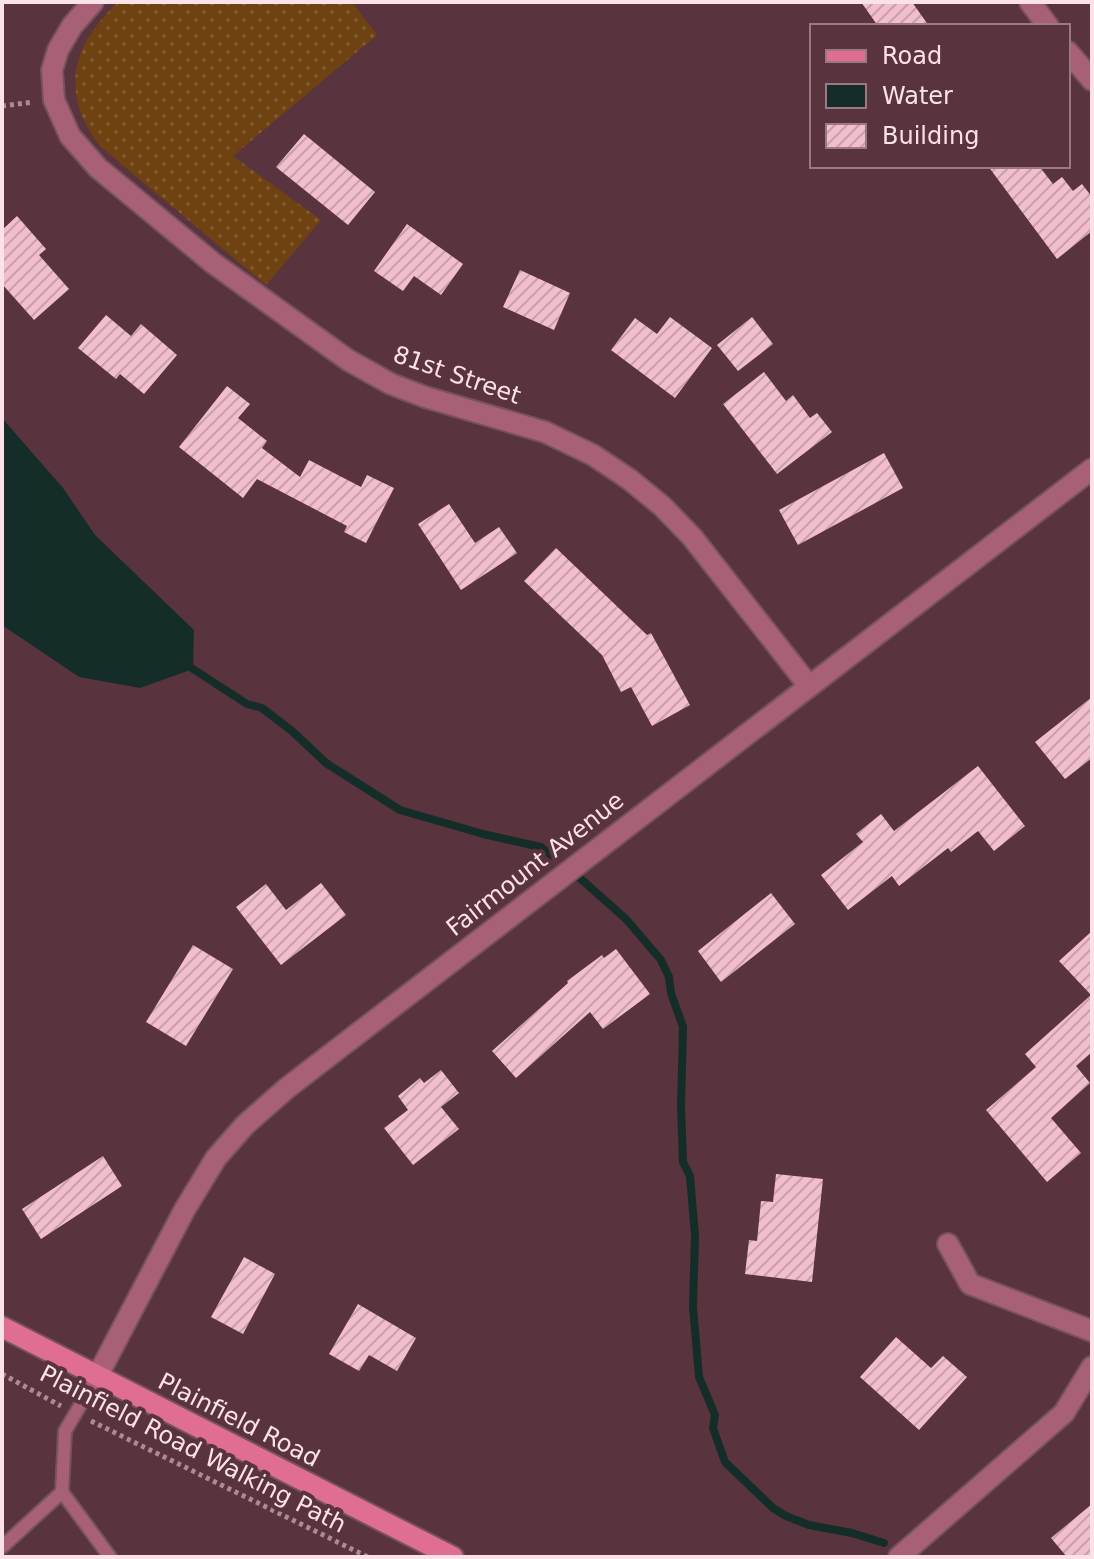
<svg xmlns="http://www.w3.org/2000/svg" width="1094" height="1559" font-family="'DejaVu Sans',sans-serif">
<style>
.grass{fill:url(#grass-dots)}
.water{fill:#152d29}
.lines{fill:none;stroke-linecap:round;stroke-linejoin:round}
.stream{stroke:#152d29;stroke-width:8}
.building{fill:url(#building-hatch)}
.service-casing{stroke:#76525d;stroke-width:16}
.minor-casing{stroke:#76525d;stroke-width:24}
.secondary-casing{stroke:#76525d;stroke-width:24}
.path{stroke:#ab8c94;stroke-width:5;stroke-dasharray:4 4;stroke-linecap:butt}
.service{stroke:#a86075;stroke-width:12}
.minor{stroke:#a86075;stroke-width:20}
.secondary{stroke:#e06e92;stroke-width:20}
.labels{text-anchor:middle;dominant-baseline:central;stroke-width:8;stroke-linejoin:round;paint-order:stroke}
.street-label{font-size:24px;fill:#fbe2e8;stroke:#59333e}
</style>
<defs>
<pattern id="grass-dots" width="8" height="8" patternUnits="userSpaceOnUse" patternTransform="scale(2)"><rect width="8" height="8" fill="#6f4212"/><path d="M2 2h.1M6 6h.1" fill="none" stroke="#845d34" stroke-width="1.8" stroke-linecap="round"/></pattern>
<pattern id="building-hatch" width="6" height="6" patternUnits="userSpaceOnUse" patternTransform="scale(2)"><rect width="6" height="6" fill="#f2becb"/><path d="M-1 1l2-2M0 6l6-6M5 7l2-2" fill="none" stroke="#c8a0aa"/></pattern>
</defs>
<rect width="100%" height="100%" fill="#59333e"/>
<path class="grass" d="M119,2H352L377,35L233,156L321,220L266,285L101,147C59,95 71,44 119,2Z"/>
<path class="water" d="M2,418L63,488L95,535L194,630L193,669L140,688L79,677L2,625Z"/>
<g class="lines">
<g class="stream">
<path d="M193,669L247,704L262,708L292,731L326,763L400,810L483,834L541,847L552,856"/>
<path d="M573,872L626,919L661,960L669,977L671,993L683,1027L681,1106L683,1162L690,1176L695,1236L693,1307L699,1377L715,1415L713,1428L725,1462L773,1508L786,1516L809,1525L852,1533L884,1543"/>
</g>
</g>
<g class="building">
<path d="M861,2H912L929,26H878Z"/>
<path d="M304,134L375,192L348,225L276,167Z"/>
<path d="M988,166H1039L1053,184L1062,177L1073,191L1082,184L1092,197V231L1057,259Z"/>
<path d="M17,216L46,249L39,255L69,289L34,320L2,284V230Z"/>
<path d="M407,224L463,264L441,295L414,276L403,291L374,271Z"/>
<path d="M520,270L570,293L554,330L503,307Z"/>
<path d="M106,315L131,336L141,324L177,355L144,394L120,374L116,379L78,348Z"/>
<path d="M670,317L712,348L675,398L611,350L635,318L657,334Z"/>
<path d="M752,317L773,344L738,371L717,345Z"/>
<path d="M764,372L786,401L793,395L810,418L817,413L832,432L777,474L723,404Z"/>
<path d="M227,386L250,404L238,418L267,441L262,448L300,477L309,460L361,487L367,475L394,488L366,543L344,532L347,526L257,479L243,498L179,447Z"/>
<path d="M884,453L903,488L798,545L779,510Z"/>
<path d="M449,504L475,543L499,527L517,553L461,590L418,524Z"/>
<path d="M556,548L647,635L651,633L690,705L652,726L631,687L621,692L602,655L524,581Z"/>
<path d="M1092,697V758L1065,779L1035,742Z"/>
<path d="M978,766L1025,826L994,851L978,831L951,852L948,848L899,886L892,876L848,910L821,875L863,842L856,834L881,814L894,831Z"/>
<path d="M321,883L346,915L281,965L236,907L266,884L286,910Z"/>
<path d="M771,893L795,924L721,982L698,951Z"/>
<path d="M1092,931V1052L1076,1066L1090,1083L1051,1118L1081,1153L1047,1182L986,1110L1036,1067L1025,1054L1091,995L1059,961Z"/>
<path d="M193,945L233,969L186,1046L146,1022Z"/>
<path d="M616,949L650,994L603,1029L590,1012L516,1078L492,1051L568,983L567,981L602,955L604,958Z"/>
<path d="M441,1070L459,1093L441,1107L459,1129L413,1165L384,1128L408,1110L398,1096L420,1078L424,1083Z"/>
<path d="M103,1156L122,1186L41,1239L22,1209Z"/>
<path d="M776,1174L823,1179L812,1282L745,1274L749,1240L757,1241L761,1201L773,1202Z"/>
<path d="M244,1257L275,1274L243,1334L211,1317Z"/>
<path d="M358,1304L416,1338L397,1371L369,1355L359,1371L329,1354Z"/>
<path d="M896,1337L931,1368L943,1356L967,1377L919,1430L860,1377Z"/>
<path d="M1092,1504V1557H1067L1051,1538Z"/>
</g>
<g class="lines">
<g class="service-casing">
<g id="service">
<path d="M97,1377L65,1431L62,1492L110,1557"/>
<path d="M2,1547L62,1492"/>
</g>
</g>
<g class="minor-casing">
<g id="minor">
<path d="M93,2L72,26L58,50L52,70L54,100L70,136L98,168L213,263L348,360L391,384L425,397L545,432L593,455L629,479L662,506L692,537L809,686"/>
<path d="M1030,2L1048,26"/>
<path d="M1068,52L1092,80"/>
<path d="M948,1244L970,1284L1092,1331"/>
<path d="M97,1377L185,1209L216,1158L245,1125L287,1088L1092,469"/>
<path d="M899,1557L1064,1413L1092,1367"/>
</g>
</g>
<g class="secondary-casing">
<path id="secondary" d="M2,1327L453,1557"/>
</g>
<g class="path">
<path d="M2,106L33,102"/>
<path d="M2,1374L61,1406"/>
<path d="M91,1421L368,1557"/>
</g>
<use href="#service" class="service"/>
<use href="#minor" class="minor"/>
<use href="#secondary" class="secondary"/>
</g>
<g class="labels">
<g class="street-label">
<text transform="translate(457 375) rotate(19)">81st Street</text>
<text transform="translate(535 864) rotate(-38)">Fairmount Avenue</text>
<text transform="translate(239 1420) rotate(27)">Plainfield Road</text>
<text transform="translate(193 1449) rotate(27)">Plainfield Road Walking Path</text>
</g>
</g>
<rect width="1094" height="1559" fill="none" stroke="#fbe2e8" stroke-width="8"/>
<rect x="810" y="24" width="260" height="144" fill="#59333e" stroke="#9a7982" stroke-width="2"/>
<rect x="826" y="50" width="40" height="12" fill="#e06e92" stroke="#9a7982" stroke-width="2"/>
<text x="882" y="64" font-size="24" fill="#fbe2e8">Road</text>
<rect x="826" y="84" width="40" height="24" fill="#152d29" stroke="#9a7982" stroke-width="2"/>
<text x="882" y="104" font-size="24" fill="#fbe2e8">Water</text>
<rect x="826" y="124" width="40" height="24" fill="url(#building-hatch)" stroke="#9a7982" stroke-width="2"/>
<text x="882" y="144" font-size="24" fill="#fbe2e8">Building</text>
</svg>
